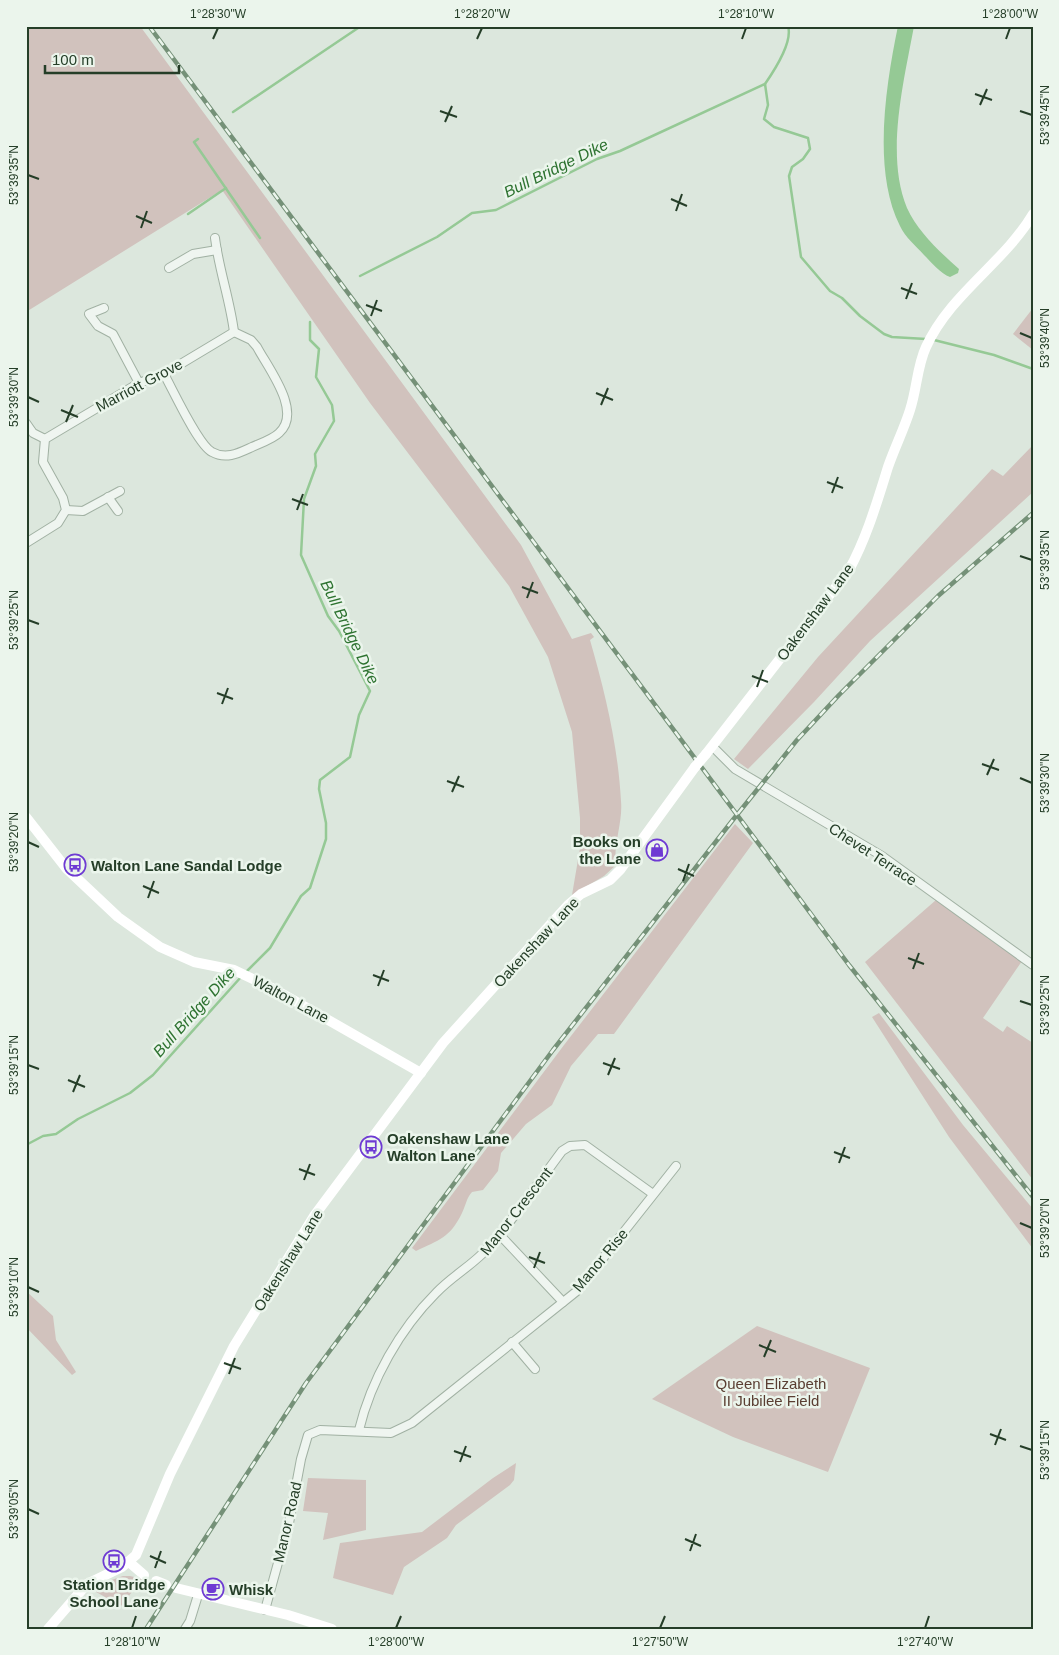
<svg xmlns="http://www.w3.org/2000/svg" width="1059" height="1655" font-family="Arial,sans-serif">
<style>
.green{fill:#d1c2bd}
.water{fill:#95c995}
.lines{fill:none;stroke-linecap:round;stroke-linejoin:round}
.stream{stroke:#95c995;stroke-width:2.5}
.street-casing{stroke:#a1b1a3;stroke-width:10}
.street{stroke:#eff5f0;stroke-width:8}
.secondary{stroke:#fff;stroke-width:10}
.rail-casing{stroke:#759178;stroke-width:4.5}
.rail{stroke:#ebf5ec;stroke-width:2.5;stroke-dasharray:8;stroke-linecap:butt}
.secondary-bridge{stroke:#fff;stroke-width:10}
.ticks{fill:none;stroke:#253e28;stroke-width:2}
.labels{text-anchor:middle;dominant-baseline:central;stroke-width:5;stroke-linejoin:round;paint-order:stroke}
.street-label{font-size:15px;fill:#253e28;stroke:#ebf5ec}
.poi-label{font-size:15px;font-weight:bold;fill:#253e28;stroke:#ebf5ec;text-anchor:start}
.park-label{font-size:15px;fill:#5a3e32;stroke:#ebf5ec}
.water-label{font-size:16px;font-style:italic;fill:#2e7331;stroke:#ebf5ec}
.neatline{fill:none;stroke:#253e28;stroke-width:2}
.ticks-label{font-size:12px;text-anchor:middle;fill:#253e28}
</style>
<rect width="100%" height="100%" fill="#dce7dd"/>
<g class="green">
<path d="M26,26H140L521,545L572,639L591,633L594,637L590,640C605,692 618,746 621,801C623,823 613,844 616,865L604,876L572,895L580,848V818L572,732L548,657L509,586L370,403L222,190L26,312Z"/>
<path d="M1033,308V350L1013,334Z"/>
<path d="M1033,445V492L870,641L814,702L748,769L734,759L818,657L992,469L1003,476Z"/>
<path d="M735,824L753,843L614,1034H598L571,1066L552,1105L526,1124L501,1153L498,1171L483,1190L472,1192C466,1199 466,1205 462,1213C450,1238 439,1240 416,1251L412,1248L564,1045Z"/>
<path d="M936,900L1022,961L983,1018L1003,1032L1007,1026L1033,1043V1180L865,962Z"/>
<path d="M879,1013L963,1125L1033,1209V1249L949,1137L872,1017Z"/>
<path d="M26,1291L53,1316L56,1340L76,1372L72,1375L26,1327Z"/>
<path d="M757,1326L870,1368L828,1472L733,1437L652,1399Z"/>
<path d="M516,1463L514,1480L510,1485L456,1525L447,1538L404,1567L393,1595L333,1578L340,1543L422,1532L493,1478Z"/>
<path d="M308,1478L366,1480V1530L323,1540L328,1513L303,1511Z"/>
<path d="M123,1576H130L142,1579L121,1606L89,1588Z"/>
</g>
<path class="water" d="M898,26H914C904,81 885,155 907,208C918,232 940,252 959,269L958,273L950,277C941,274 931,262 924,255C916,246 905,237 900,226C872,171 886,84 898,26Z"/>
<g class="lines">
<g class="stream">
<path d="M765,84L768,105L764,119L774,127L808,138L810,149L803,159L792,167L789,176L801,257L830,291L842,298L860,316L884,334L892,337L926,339"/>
<path d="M233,112L361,26"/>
<path d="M198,139L194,142L260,238"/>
<path d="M188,214L226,188"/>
<path d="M360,276L437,237L472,213L496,210L597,159L620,151L765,84C774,71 793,42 788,26"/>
<path d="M934,340L994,355L1033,369"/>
<path d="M245,973L270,948L301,896L310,888L326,839V823L319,789L320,780L350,757L359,715L370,691L339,631L328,616L301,555L304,499L316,466L315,454L334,421L332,405L316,377L319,349L310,340V322"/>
<path d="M26,1145L43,1136L56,1134L78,1119L130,1093L153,1075L241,977"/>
</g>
<g class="street-casing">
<g id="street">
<path d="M215,238C219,270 230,300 234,332"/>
<path d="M169,268L193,254L217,250"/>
<path d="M104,308L89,314L98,326L113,334L139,383"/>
<path d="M164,374C173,390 198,445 212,452C226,460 239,453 252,447C261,443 273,439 279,433C303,412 268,368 257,347L251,340L234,332"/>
<path d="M26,423L33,433L45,439"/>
<path d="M108,497L118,511"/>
<path d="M66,510L83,511L120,491"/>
<path d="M26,543L58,523L66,510L63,498L43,462L45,439L139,383L164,374L234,332"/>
<path d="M713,747L735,769L882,856L1033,965"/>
<path d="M499,1234L563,1302"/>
<path d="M512,1342L535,1369"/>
<path d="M359,1430C371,1380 400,1329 436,1293C452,1276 473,1265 488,1248C515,1218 538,1183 562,1151L570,1146L585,1145L653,1194"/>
<path d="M265,1610L289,1523L301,1459L308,1435L320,1430L391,1433L412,1423L577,1291L676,1166"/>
<path d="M185,1629L190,1621L198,1595"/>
</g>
</g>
<use href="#street" class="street"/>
<g class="secondary">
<path d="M706,754L849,570C867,537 877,502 888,467C895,447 904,429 910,410C917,389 917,366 926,347C950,294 1004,263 1033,214"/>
<path d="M26,817L66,868L118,917L160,947L194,962L234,970L274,989L421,1073"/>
<path d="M129,1562L144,1575"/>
<path d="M156,1581L166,1585"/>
<path d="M176,1588L288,1615L332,1629"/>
<path d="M48,1629L87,1584L122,1567L136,1555L170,1474L234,1346L314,1216L443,1043L568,905L581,894L610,880L620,870L695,767"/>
</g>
<g class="rail-casing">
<g id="rail">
<path d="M149,26L849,965L1033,1197"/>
<path d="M146,1629L306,1383L553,1050L732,821L797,740L839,695L938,596L1033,513"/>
</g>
</g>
<use href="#rail" class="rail"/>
<path class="secondary-bridge" d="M695,767L706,754"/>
</g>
<path class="ticks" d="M213,39L218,28M477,39L482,28M742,39L746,28M1006,39L1010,28M975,94L992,100M980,105L987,89M440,111L457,117M1020,111L1032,115M445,122L452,106M28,175L39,179M671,199L687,206M676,211L682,194M136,216L152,223M141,228L147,211M901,288L917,294M906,299L912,283M366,305L382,311M371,316L377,300M1020,333L1032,338M596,393L613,400M28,397L39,402M601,405L608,388M61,410L78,417M66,422L73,405M827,482L843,488M832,493L838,477M292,499L308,505M297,510L303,494M1020,556L1032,560M522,587L538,593M527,598L533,582M28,620L39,624M752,676L768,682M757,687L763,670M217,693L233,699M222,704L228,688M982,764L999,770M987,775L994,759M1020,778L1032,783M447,781L464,787M452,792L459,776M28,842L39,847M678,869L694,876M683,881L689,864M143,886L159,893M148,898L154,881M908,958L924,964M913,969L919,953M373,975L389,981M378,986L384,970M1020,1001L1032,1005M603,1063L620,1069M28,1065L39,1069M608,1075L615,1058M68,1080L85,1087M73,1092L80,1075M834,1152L850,1158M839,1163L845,1147M299,1169L315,1175M304,1180L310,1164M1020,1223L1032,1228M529,1257L545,1263M534,1268L540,1252M28,1287L39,1292M759,1345L776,1352M764,1357L771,1340M224,1363L241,1369M229,1374L235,1358M990,1434L1006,1440M995,1445L1001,1429M1020,1446L1032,1450M454,1451L471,1457M460,1462L466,1446M28,1509L39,1514M685,1539L701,1546M690,1551L696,1534M150,1556L166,1563M155,1568L161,1551M132,1628L136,1616M396,1628L401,1616M660,1628L665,1616M925,1628L929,1616"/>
<defs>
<g id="shop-ring" transform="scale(1.125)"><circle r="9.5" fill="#ebf5ec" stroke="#6e3ad3" stroke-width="1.5"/><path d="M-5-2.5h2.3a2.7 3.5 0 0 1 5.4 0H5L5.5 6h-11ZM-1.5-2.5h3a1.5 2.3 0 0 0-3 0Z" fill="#6e3ad3"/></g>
<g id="bus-ring" transform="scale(1.125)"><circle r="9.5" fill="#ebf5ec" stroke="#6e3ad3" stroke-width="1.5"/><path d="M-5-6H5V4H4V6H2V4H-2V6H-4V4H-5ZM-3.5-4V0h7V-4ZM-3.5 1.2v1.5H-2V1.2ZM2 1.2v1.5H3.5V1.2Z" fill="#6e3ad3"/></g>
<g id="cafe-ring" transform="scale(1.125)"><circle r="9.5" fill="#ebf5ec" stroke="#6e3ad3" stroke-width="1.5"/><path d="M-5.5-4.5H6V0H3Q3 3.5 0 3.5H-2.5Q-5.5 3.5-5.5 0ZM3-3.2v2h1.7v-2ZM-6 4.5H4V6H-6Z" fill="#6e3ad3"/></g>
</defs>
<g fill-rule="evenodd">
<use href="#shop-ring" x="657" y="850"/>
<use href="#bus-ring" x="75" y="865"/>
<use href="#bus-ring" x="371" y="1147"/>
<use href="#bus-ring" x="114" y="1561"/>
<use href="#cafe-ring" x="213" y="1589"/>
</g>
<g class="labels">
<g class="street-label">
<text transform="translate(139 385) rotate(-28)">Marriott Grove</text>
<text transform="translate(815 612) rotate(-53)">Oakenshaw Lane</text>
<text transform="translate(873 854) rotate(33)">Chevet Terrace</text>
<text transform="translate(536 942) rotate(-47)">Oakenshaw Lane</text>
<text transform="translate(291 999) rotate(28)">Walton Lane</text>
<text transform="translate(516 1211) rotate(-52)">Manor Crescent</text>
<text transform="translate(288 1260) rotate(-58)">Oakenshaw Lane</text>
<text transform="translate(600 1260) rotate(-50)">Manor Rise</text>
<text transform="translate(287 1522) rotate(-77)">Manor Road</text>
</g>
<g class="poi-label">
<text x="641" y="841" text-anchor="end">Books on<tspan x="641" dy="17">the Lane</tspan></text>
<text x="91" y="865">Walton Lane Sandal Lodge</text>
<text x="387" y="1138">Oakenshaw Lane<tspan x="387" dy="17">Walton Lane</tspan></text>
<text x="114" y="1584" text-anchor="middle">Station Bridge<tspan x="114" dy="17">School Lane</tspan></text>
<text x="229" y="1589">Whisk</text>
</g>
<g class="park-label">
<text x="771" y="1383">Queen Elizabeth<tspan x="771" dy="17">II Jubilee Field</tspan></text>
</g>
<g class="water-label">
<text transform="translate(556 168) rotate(-26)">Bull Bridge Dike</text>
<text transform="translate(350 632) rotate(64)">Bull Bridge Dike</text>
<text transform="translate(194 1012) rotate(-48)">Bull Bridge Dike</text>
</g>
</g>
<rect width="1059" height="1655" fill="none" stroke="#ebf5ec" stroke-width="55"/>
<path d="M45 65v8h134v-8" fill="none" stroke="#253e28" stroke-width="2.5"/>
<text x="52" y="65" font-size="15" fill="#253e28" stroke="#ebf5ec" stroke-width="4" paint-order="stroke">100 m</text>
<rect x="28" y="28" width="1004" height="1600" class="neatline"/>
<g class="ticks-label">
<text x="218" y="18">1°28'30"W</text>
<text x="482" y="18">1°28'20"W</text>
<text x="746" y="18">1°28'10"W</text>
<text x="1010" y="18">1°28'00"W</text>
<text transform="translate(1045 115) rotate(-90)" y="4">53°39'45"N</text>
<text transform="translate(14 175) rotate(-90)" y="4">53°39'35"N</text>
<text transform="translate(1045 338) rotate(-90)" y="4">53°39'40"N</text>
<text transform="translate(14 397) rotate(-90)" y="4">53°39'30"N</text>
<text transform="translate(1045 560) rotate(-90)" y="4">53°39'35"N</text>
<text transform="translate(14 620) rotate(-90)" y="4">53°39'25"N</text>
<text transform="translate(1045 783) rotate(-90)" y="4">53°39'30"N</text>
<text transform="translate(14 842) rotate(-90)" y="4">53°39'20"N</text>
<text transform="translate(1045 1005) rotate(-90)" y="4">53°39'25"N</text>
<text transform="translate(14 1065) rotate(-90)" y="4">53°39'15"N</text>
<text transform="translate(1045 1228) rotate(-90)" y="4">53°39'20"N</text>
<text transform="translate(14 1287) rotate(-90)" y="4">53°39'10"N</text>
<text transform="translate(1045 1450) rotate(-90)" y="4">53°39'15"N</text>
<text transform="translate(14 1509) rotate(-90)" y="4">53°39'05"N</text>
<text x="132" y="1646">1°28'10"W</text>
<text x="396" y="1646">1°28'00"W</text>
<text x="660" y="1646">1°27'50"W</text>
<text x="925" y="1646">1°27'40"W</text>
</g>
</svg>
